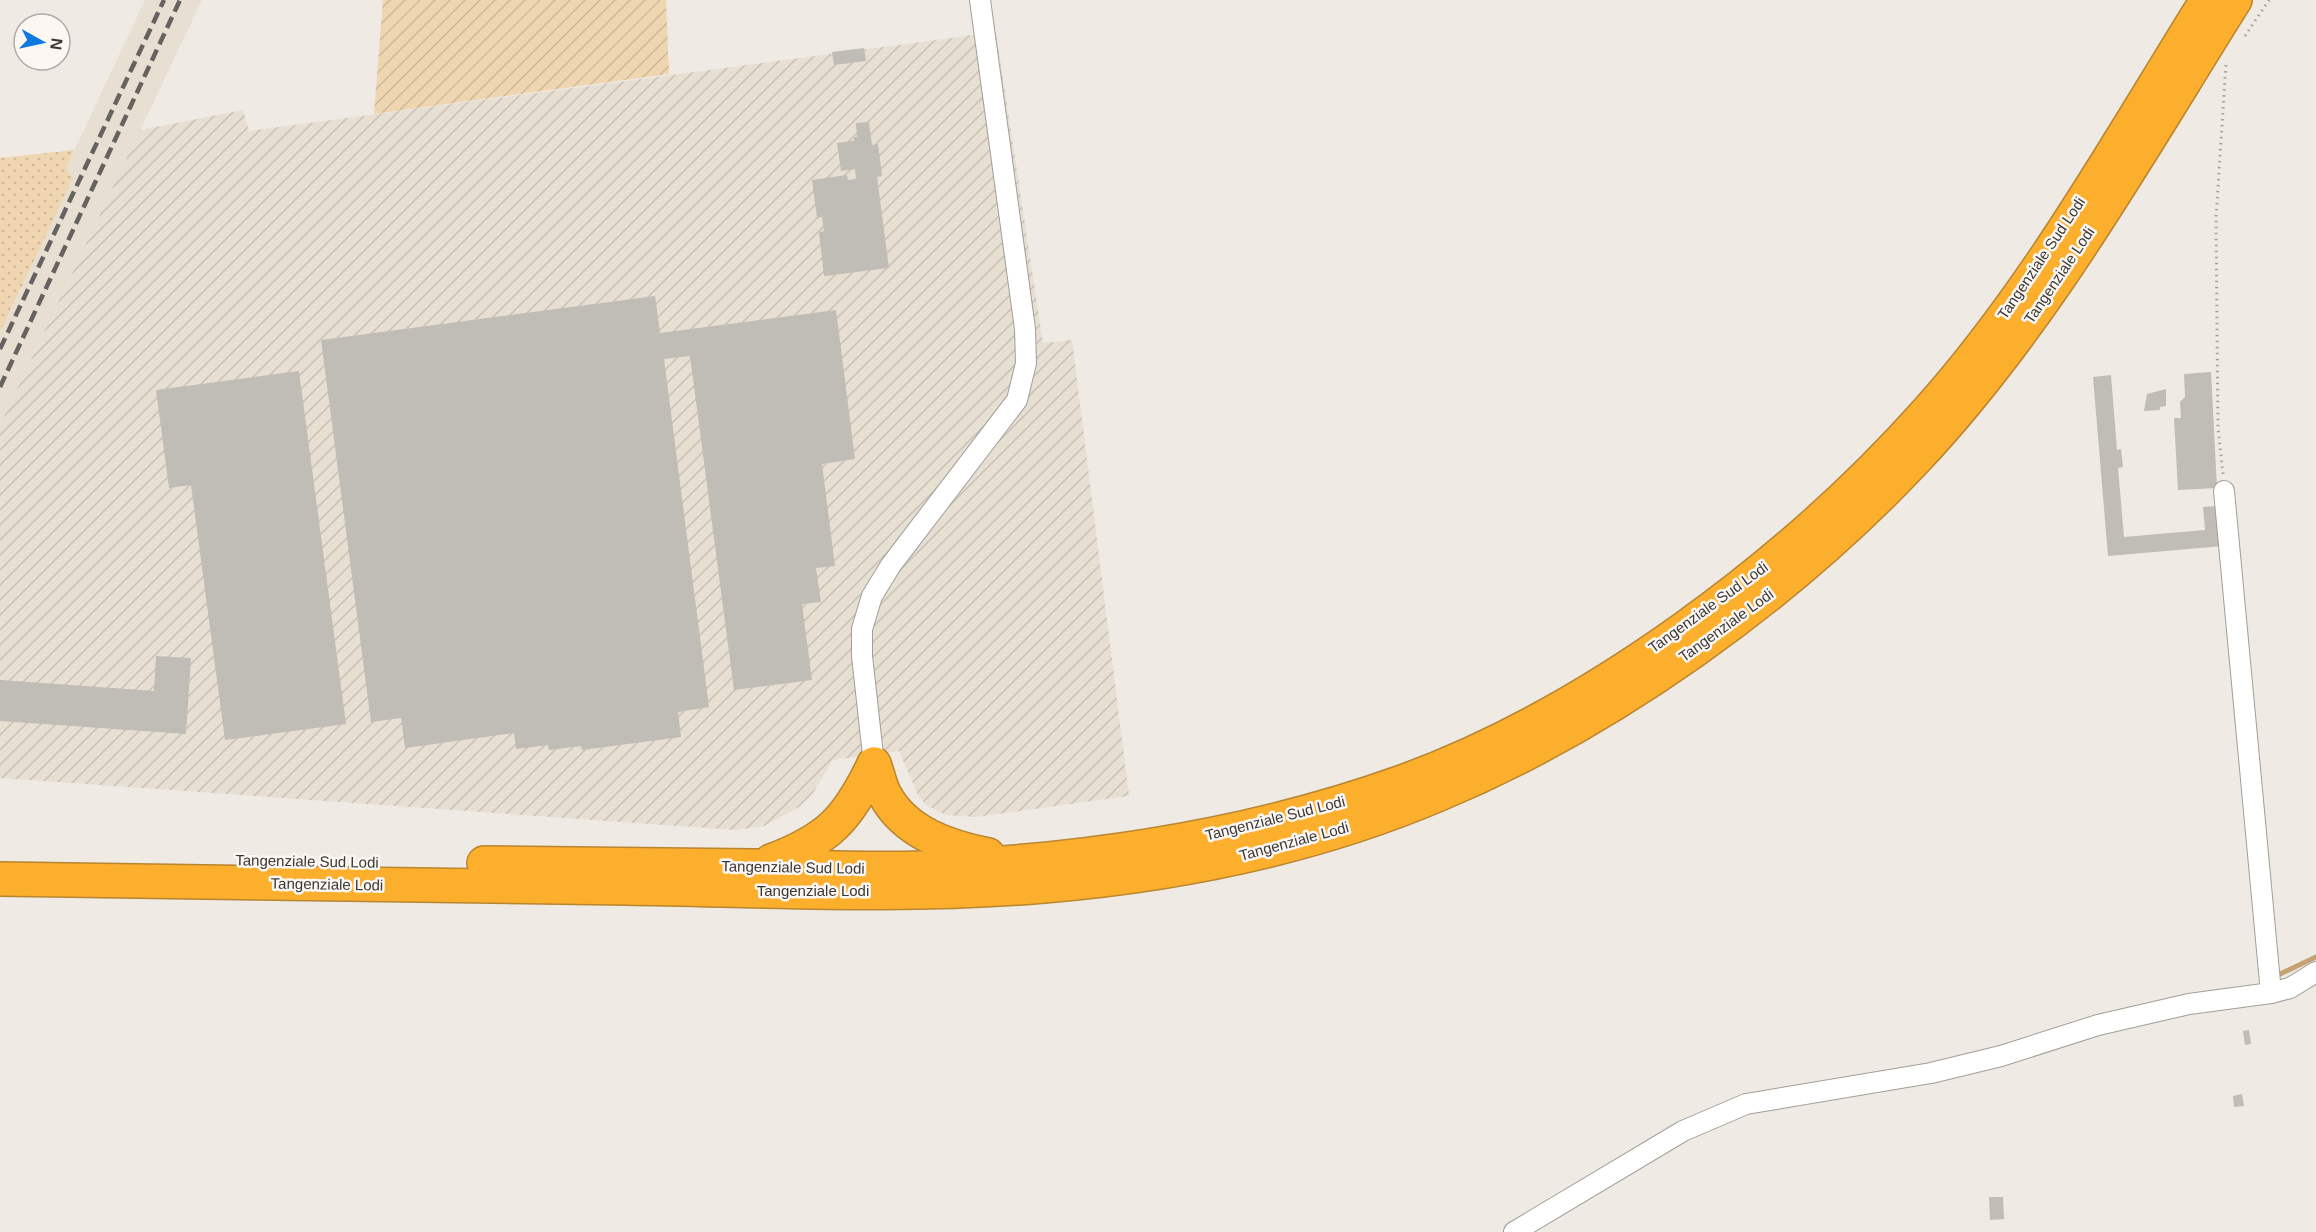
<svg xmlns="http://www.w3.org/2000/svg" width="2316" height="1232" font-family="Arial,sans-serif">
<style>
.built{fill:#e8dfd3}
.industrial{fill:url(#industrial-furrows)}
.grass{fill:url(#grass-dots)}
.garden{fill:url(#garden-furrows)}
.lines{fill:none;stroke-linecap:round;stroke-linejoin:round}
.stream{stroke:#c5a274;stroke-width:5}
.building{fill:#c0bcb6}
.street-casing{stroke:#a29e99;stroke-width:22}
.highway-casing{stroke:#b88530;stroke-width:36}
.path{stroke:#a4a09c;stroke-width:3;stroke-dasharray:1.5 4.5;stroke-linecap:butt}
.street{stroke:#fff;stroke-width:20}
.highway{stroke:#fcae2d;stroke-width:33}
.rail{stroke:#65625f;stroke-width:4.5;stroke-dasharray:12 6;stroke-linecap:butt}
.labels{text-anchor:middle;dominant-baseline:central;stroke-width:5;stroke-linejoin:round;paint-order:stroke}
.street-label{font-size:15px;fill:#3a3836;stroke:#fcf7f2}
</style>
<defs>
<pattern id="industrial-furrows" width="10" height="10" patternUnits="userSpaceOnUse" patternTransform="scale(1.5)"><rect width="10" height="10" fill="#e8dfd3"/><path d="M-1 1l2-2M0 10L10 0M9 11l2-2" fill="none" stroke="#c8c0b6"/></pattern>
<pattern id="grass-dots" width="8" height="8" patternUnits="userSpaceOnUse" patternTransform="scale(1.5)"><rect width="8" height="8" fill="#f0d5b1"/><path d="M2 2h.1M6 6h.1" fill="none" stroke="#cfb899" stroke-width="1.8" stroke-linecap="round"/></pattern>
<pattern id="garden-furrows" width="10" height="10" patternUnits="userSpaceOnUse" patternTransform="scale(1.5)"><rect width="10" height="10" fill="#f0d5b1"/><path d="M-1 1l2-2M0 10L10 0M9 11l2-2" fill="none" stroke="#cfb899"/></pattern>
</defs>
<rect width="100%" height="100%" fill="#efeae4"/>
<path class="built" d="M145,0H202L0,425V332L72,178L65,170Z"/>
<path class="industrial" d="M996,32L1043,343L1072,340L1129,796L976,817L946,815L926,805L918,795L899,751L833,760L813,793L799,807L764,826L736,830L0,778V425L140,130L243,110L249,131Z"/>
<path class="grass" d="M74,150L66,169L73,178L0,332V158Z"/>
<path class="garden" d="M383,0H666L669,74L374,114Z"/>
<g class="lines">
<path class="stream" d="M2280,974L2316,957"/>
</g>
<g class="building">
<path d="M864,48L866,61L834,65L832,52Z"/>
<path d="M869,122L872,145L878,144L882,176L877,177L889,268L824,276L819,232L824,231L822,217L817,218L812,180L847,175L848,180L856,179L855,169L841,171L837,143L854,141V137H857L856,123Z"/>
<path d="M655,296L660,333L836,310L855,459L822,464L835,566L816,568L821,602L802,604L812,680L734,690L690,356L664,359L709,707L678,712L681,737L582,750L581,746L549,750L548,745L516,749L514,733L405,748L401,718L371,722L321,340Z"/>
<path d="M299,371L346,724L225,740L191,485L169,488L156,390Z"/>
<path d="M2211,372L2217,488L2178,490L2174,418H2181L2180,402L2185,397L2184,374Z"/>
<path d="M2111,375L2117,450L2121,449L2123,467L2118,468L2124,537L2205,530L2203,507L2219,506L2223,546L2108,556L2093,377Z"/>
<path d="M2166,389V406L2160,407V410L2144,411L2147,394Z"/>
<path d="M156,656L191,658L186,734L0,721V680L154,691Z"/>
<path d="M2249,1030L2251,1044L2245,1045L2243,1031Z"/>
<path d="M2242,1094L2244,1106L2234,1107L2233,1096Z"/>
<path d="M1989,1197H2003L2004,1219L1990,1220Z"/>
</g>
<g class="lines">
<g class="street-casing">
<g id="street">
<path d="M2224,491L2271,993"/>
<path d="M874,764L862,656V629L872,596L891,565L1017,400L1026,363L1025,329L980,0"/>
<path d="M1514,1232L1683,1131L1746,1104L1931,1073L2001,1056L2098,1025L2189,1004L2271,993L2290,988L2316,972"/>
</g>
</g>
<g class="highway-casing">
<g id="highway">
<path d="M874,764C878,774 880,786 885,795C905,833 949,847 988,855"/>
<path d="M771,861C828,840 848,819 874,764"/>
<path d="M484,863C574,864 665,865 755,866C810,867 866,870 922,868C1084,861 1249,837 1402,782C1592,713 1792,563 1926,413C2036,291 2120,139 2207,0"/>
<path d="M0,879C209,882 418,885 627,888C765,890 906,898 1044,886C1176,875 1314,847 1437,795C1610,723 1787,596 1915,460C2043,324 2136,157 2235,0"/>
</g>
</g>
<g class="path">
<path d="M2245,36L2269,0"/>
<path d="M2223,474L2218,428L2216,218L2226,64"/>
</g>
<use href="#street" class="street"/>
<use href="#highway" class="highway"/>
<g class="rail">
<path d="M0,349L164,0"/>
<path d="M0,387L180,0"/>
</g>
</g>
<g class="labels">
<g class="street-label">
<text transform="translate(2041 258) rotate(-56)">Tangenziale Sud Lodi</text>
<text transform="translate(2059 275) rotate(-56)">Tangenziale Lodi</text>
<text transform="translate(1708 607) rotate(-36)">Tangenziale Sud Lodi</text>
<text transform="translate(1726 625) rotate(-36)">Tangenziale Lodi</text>
<text transform="translate(1275 818) rotate(-14)">Tangenziale Sud Lodi</text>
<text transform="translate(1294 841) rotate(-15)">Tangenziale Lodi</text>
<text transform="translate(307 861) rotate(1)">Tangenziale Sud Lodi</text>
<text transform="translate(793 867) rotate(1)">Tangenziale Sud Lodi</text>
<text transform="translate(327 884) rotate(1)">Tangenziale Lodi</text>
<text x="813" y="890">Tangenziale Lodi</text>
</g>
</g>
<g transform="translate(42 42) rotate(98)"><circle r="28" fill="#fcf7f2" stroke="#aeaba7" stroke-width="1.5"/>
<path d="M0-4.5L10 22L0 15L-10 22Z" fill="#0e79e1"/>
<text y="-9" font-size="16" font-weight="bold" text-anchor="middle" fill="#3a3836">N</text>
</g>
</svg>
